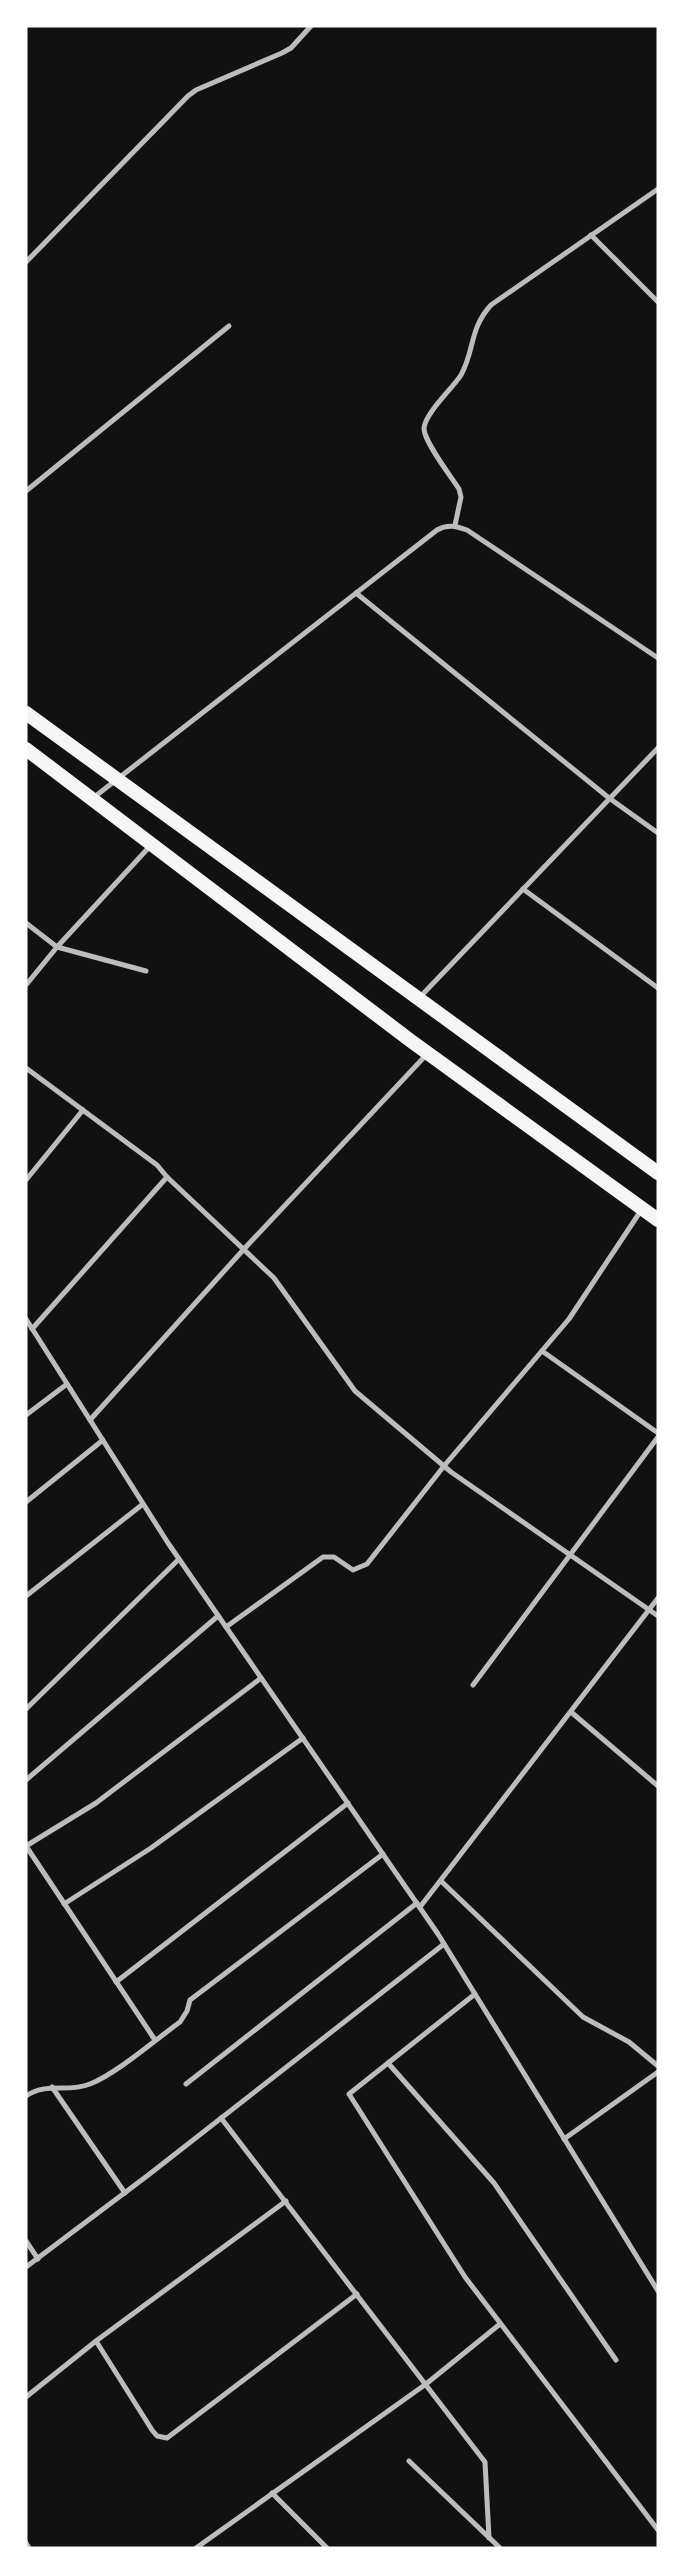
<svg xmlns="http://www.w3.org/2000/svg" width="684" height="2574" font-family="'Fira Sans',sans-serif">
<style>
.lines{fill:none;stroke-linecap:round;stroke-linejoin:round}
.minor{stroke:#bcbcbc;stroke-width:5}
.trunk{stroke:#f5f5f5;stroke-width:14}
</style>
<rect width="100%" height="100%" fill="#111"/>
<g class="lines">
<g class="minor">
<path d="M591,235L658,302"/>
<path d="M26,262L188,96L196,90L282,53L291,48L311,26"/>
<path d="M26,491L229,326"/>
<path d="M455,525L461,497L459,489C450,475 425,443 424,429C424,414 453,388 461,375C475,350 469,329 491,305L658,189"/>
<path d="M356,593L609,798L658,833"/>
<path d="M93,798L437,530C448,524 455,526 467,530L658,658"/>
<path d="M523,889L658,988"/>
<path d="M26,923L57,947L146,971"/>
<path d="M26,985L57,947L152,844"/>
<path d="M420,997L658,748"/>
<path d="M26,1068L157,1165L167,1177L32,1329"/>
<path d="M167,1177L274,1278L355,1391L451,1472L658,1616"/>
<path d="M26,1180L83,1110"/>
<path d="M26,1319L168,1543L438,1934L658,2291"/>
<path d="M542,1351L658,1433"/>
<path d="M26,1415L67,1384"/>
<path d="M90,1420L244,1249L428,1053"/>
<path d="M26,1502L103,1440"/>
<path d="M26,1596L143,1504"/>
<path d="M226,1627L323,1557H334L353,1570L367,1564L444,1466L569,1319L642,1209"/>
<path d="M473,1685L658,1437"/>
<path d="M26,1709L179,1559"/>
<path d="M571,1712L658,1786"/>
<path d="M26,1780L218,1616"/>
<path d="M26,1846L96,1803L261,1678"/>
<path d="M26,1846L155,2040"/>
<path d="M441,1881L583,2017L629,2042L658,2066"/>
<path d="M64,1904L151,1848L303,1738"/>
<path d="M420,1907L658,1598"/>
<path d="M116,1982L348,1803"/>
<path d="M475,1994L349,2094L465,2277L658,2530"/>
<path d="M388,2063L494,2183L616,2360"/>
<path d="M186,2084L417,1903"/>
<path d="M52,2087L125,2193"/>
<path d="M26,2096C46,2082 68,2093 90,2084C116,2074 155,2040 180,2022L187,2011L190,2000L383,1854"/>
<path d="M221,2118L485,2462L489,2538"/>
<path d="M564,2139L658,2072"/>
<path d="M26,2241L38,2259"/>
<path d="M26,2267L147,2176L444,1944"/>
<path d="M96,2341L152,2430L157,2436L167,2438L357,2294"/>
<path d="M26,2397L96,2341L286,2201"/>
<path d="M409,2461L500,2548"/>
<path d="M272,2493L327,2548"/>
<path d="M26,2543L29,2548"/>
<path d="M196,2548L426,2384L500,2324"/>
</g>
<g class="trunk">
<path d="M26,713L658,1173"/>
<path d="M26,749L411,1041L658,1220"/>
</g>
</g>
<rect width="684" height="2574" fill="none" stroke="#ffffff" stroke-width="55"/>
</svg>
